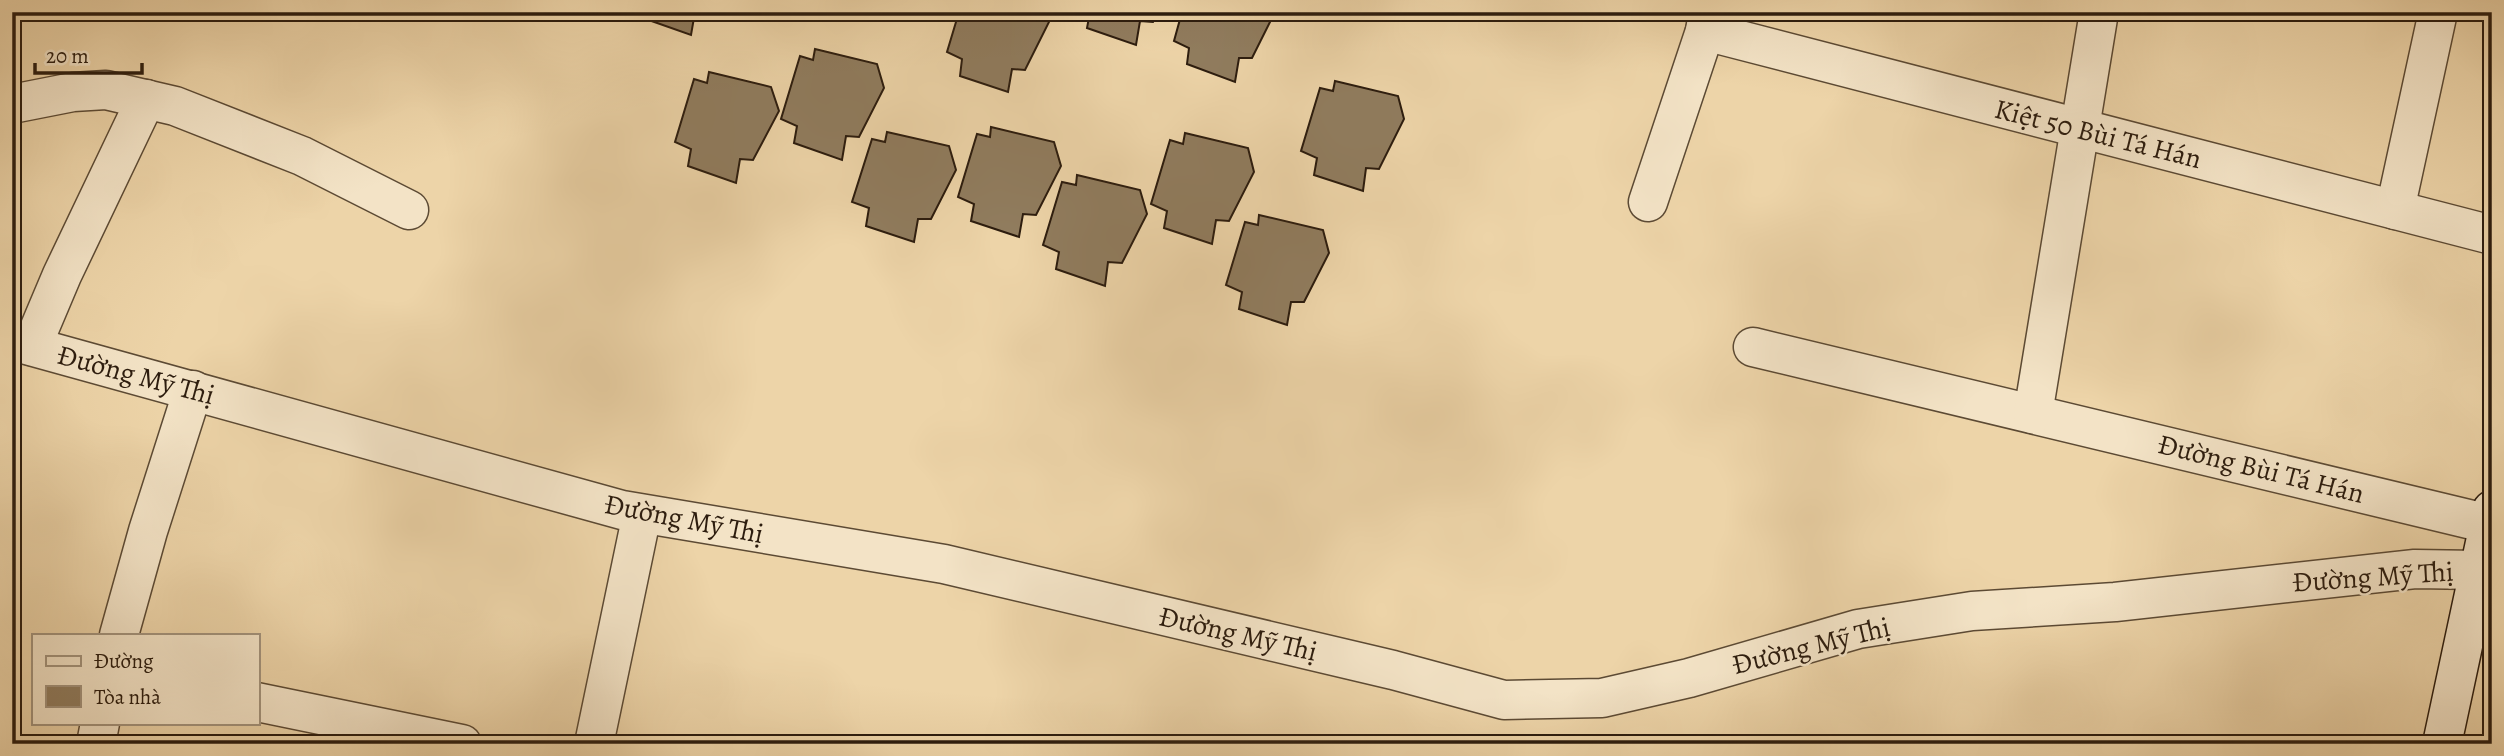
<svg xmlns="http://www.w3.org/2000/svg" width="2504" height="756" font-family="Alegreya,serif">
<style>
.building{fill:#907c5e;stroke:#2c1c0e;stroke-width:2}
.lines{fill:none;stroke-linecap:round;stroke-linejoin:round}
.street-casing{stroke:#5c4a34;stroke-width:41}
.secondary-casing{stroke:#2c1c0e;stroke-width:41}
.street{stroke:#f3e3c6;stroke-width:38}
.secondary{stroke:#f3e3c6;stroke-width:38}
.labels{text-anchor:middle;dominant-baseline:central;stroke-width:5;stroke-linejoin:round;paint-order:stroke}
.street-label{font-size:28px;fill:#2c1c0e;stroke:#f3e3c6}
</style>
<rect width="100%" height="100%" fill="#edd4a8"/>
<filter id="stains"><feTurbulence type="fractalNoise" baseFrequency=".00286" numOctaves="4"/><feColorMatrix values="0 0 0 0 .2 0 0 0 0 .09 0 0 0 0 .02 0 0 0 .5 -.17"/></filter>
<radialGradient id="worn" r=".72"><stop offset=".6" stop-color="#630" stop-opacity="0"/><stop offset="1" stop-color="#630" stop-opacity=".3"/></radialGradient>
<g class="building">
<path d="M644,12H695L691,35L643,18Z"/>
<path d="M959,12H1048L1050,20L1025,70L1012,69L1008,92L960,76L962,59L947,52Z"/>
<path d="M1090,12H1158L1153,22L1140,21L1136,45L1087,28Z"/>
<path d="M1182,12H1275L1252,58H1239L1235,82L1187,64L1189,48L1174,41Z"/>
<path d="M815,49L877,64L884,88L859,137L846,136L842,160L794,143L797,126L781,119L800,56L813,60Z"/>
<path d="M709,72L771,87L779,111L753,160L740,159L736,183L688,166L691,149L675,142L694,79L707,83Z"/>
<path d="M1335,81L1398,96L1404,119L1379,169L1366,168L1363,191L1314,175L1317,158L1301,151L1320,88L1333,91Z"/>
<path d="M991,127L1054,142L1061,166L1036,215L1023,214L1019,237L971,221L974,204L958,197L977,134L990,137Z"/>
<path d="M887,132L949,146L956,170L931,219H918L914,242L866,226L869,208L852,202L872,139L885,142Z"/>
<path d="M1185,133L1248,148L1254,172L1229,221L1216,220L1212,244L1164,228L1167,211L1151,204L1170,140L1183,144Z"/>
<path d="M1077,175L1140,190L1147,214L1122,263L1108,262L1105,286L1056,269L1059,252L1043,245L1062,182L1076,185Z"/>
<path d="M1259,215L1323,230L1329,253L1304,302H1291L1287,325L1239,309L1242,292L1226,285L1245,222L1258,225Z"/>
</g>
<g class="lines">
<g class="street-casing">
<g id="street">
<path d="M1705,31L2492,235"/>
<path d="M12,104L73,92L106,90L175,106L302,156L409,210"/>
<path d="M1648,202L1705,31L1708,12"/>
<path d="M2395,210L2438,12"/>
<path d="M12,341L622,510L944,564L1393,670L1504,700L1602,698L1689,678L1858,629L1972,611L2115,602L2415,569L2479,570"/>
<path d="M32,346L62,275L146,99"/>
<path d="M1753,347L2489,524"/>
<path d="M2033,414L2099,12"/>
<path d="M119,635L148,531L193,390"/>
<path d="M257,702L462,744"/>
<path d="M96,744L100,723"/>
<path d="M594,744L642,514"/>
</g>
</g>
<g class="secondary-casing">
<path id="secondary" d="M2442,744L2492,510"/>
</g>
<use href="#street" class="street"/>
<use href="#secondary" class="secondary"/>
</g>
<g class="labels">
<g class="street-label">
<text transform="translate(2098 134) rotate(14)">Kiệt 50 Bùi Tá Hán</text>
<text transform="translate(136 375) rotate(15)">Đường Mỹ Thị</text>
<text transform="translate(2261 469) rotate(14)">Đường Bùi Tá Hán</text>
<text transform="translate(684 519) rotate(11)">Đường Mỹ Thị</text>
<text transform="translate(2373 577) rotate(-4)">Đường Mỹ Thị</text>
<text transform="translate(1238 634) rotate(13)">Đường Mỹ Thị</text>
<text transform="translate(1811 646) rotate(-14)">Đường Mỹ Thị</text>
</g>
</g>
<rect width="2504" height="756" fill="none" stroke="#edd4a8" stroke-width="42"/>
<rect x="14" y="14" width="2476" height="728" fill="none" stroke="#2c1c0e" stroke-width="3.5"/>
<rect x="21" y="21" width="2462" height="714" fill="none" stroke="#2c1c0e" stroke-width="2"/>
<rect x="32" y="634" width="228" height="91" fill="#f3e3c6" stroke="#a3937c" stroke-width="2"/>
<rect x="46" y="656" width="35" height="10" fill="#f3e3c6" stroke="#a3937c" stroke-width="2"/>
<text x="94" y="668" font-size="21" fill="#2c1c0e">Đường</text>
<rect x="46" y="686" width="35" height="21" fill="#907c5e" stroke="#a3937c" stroke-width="2"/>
<text x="94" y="704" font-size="21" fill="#2c1c0e">Tòa nhà</text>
<path d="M35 63v10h107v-10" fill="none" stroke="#2c1c0e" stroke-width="3.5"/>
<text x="46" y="63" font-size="21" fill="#2c1c0e" stroke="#f3e3c6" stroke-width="5" paint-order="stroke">20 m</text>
<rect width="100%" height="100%" filter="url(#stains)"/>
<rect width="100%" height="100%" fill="url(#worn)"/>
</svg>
